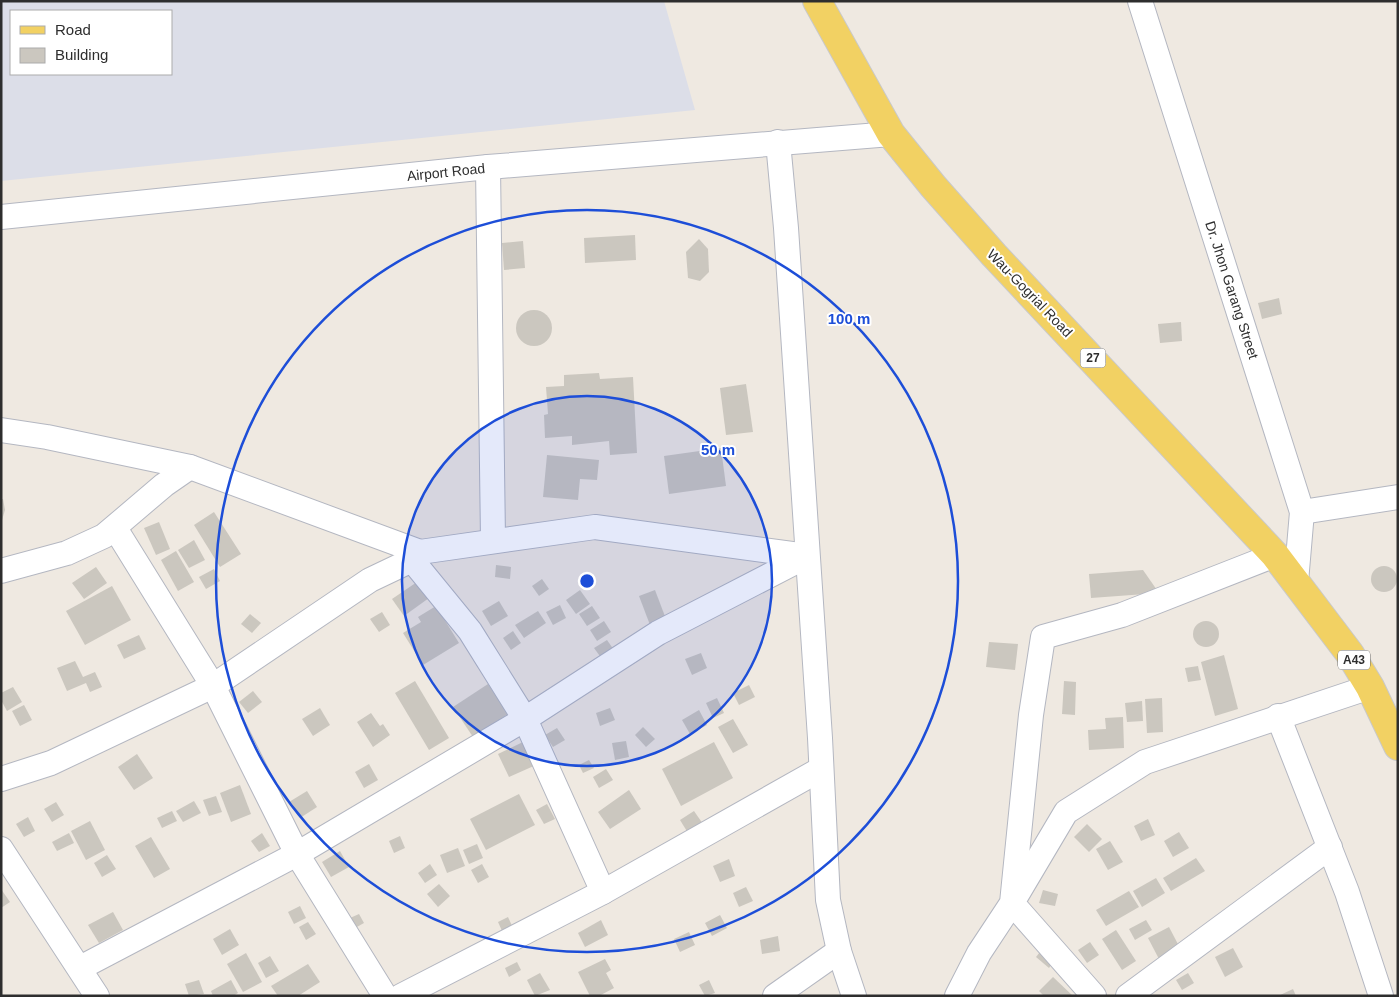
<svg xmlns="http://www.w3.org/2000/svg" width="1399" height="997" font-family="Arial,sans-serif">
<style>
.airport{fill:#dcdee8;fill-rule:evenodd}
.building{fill:#cbc7bf}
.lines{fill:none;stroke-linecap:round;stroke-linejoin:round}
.minor-casing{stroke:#b4b7c1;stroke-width:26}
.major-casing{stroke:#c9c9c9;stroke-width:30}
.minor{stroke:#fff;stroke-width:24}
.major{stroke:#f2d163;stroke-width:28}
.ring{fill:none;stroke:#1d4ed8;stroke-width:2.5}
.labels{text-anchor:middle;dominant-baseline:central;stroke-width:4;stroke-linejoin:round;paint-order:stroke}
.shield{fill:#fff;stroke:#6d6d6d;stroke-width:1}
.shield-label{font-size:12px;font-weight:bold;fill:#2e2e2e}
.street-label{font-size:14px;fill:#2e2e2e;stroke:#fff}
.centre{fill:#1d4ed8;stroke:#fff;stroke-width:2.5}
.ring-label{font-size:15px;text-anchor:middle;font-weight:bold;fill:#1d4ed8;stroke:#fff;stroke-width:4;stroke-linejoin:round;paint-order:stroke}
</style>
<rect width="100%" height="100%" fill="#efe9e1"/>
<path class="airport" d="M1,1H664L695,110L1,181ZM11,11H171V74H11Z"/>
<g class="building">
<path d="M635,235L636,260L585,263L584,238Z"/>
<path d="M699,239L708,249L709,272L700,281L688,278L686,252Z"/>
<path d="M523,241L525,268L504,270L502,243Z"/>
<path d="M1279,298L1282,314L1262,319L1258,303Z"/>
<circle cx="534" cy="328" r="18"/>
<path d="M1181,322L1182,341L1160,343L1158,324Z"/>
<path d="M599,373L600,379L633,377L637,453L610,455L609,441L572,445V436L545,438L544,415L548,414L546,387L564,386V375Z"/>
<path d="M746,384L753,432L726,435L720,388Z"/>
<path d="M721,448L726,486L669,494L664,456Z"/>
<path d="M547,455L599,460L597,480L580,479L578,500L543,497Z"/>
<path d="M1,499H3L5,510L2,520Z"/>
<path d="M214,512L241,554L220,567L194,525Z"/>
<path d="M159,522L170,549L156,555L144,528Z"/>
<path d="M194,540L205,560L189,568L178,550Z"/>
<path d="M176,551L194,582L178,591L161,560Z"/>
<path d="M496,565L511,567L510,579L495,577Z"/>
<circle cx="1384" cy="579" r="13"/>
<path d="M96,567L107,583L84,599L72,583Z"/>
<path d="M214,569L220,581L206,589L199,577Z"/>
<path d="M1143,570L1159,593L1091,598L1089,574Z"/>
<path d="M542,579L549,589L539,596L532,586Z"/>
<path d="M417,582L429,598L404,616L392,599Z"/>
<path d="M112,586L131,620L85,645L66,611Z"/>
<path d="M580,590L590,604L576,614L566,600Z"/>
<path d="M655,590L666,619L650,625L639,596Z"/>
<path d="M499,601L508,616L491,626L482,611Z"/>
<path d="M560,605L566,618L553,625L546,612Z"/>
<path d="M436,606L459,643L423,665L403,633L421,622L418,617Z"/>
<path d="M592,606L600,618L587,626L579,614Z"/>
<path d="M538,611L546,623L524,638L515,625Z"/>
<path d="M382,612L390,625L379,632L370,619Z"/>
<path d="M250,614L261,623L252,633L241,624Z"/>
<path d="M604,621L611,632L597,641L590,630Z"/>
<circle cx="1206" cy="634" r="13"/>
<path d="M513,631L521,643L511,650L503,638Z"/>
<path d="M139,635L146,649L124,659L117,645Z"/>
<path d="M607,640L614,650L602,659L594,648Z"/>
<path d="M989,642L1018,644L1015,670L986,667Z"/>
<path d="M701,653L707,668L692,675L685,659Z"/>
<path d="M1224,655L1238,709L1215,716L1201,662Z"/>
<path d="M75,661L83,677L95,672L102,687L90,692L86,683L67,691L57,668Z"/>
<path d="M1198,666L1201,680L1188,682L1185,668Z"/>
<path d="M415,681L449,738L429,750L395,693Z"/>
<path d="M1064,681L1076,682L1075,715L1062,714Z"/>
<path d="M488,684L508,714L473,737L453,707Z"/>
<path d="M749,685L755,697L739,705L733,693Z"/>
<path d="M13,687L22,702L7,711L1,700V693Z"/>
<path d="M253,691L262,702L248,713L239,702Z"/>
<path d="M717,698L724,713L713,718L706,703Z"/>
<path d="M1162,698L1163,732L1147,733L1145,699Z"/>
<path d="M1142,701L1143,721L1127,722L1125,703Z"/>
<path d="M24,705L32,720L20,726L12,711Z"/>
<path d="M320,708L330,725L313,736L302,719Z"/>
<path d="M610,708L615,720L600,726L596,713Z"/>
<path d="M699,710L707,725L690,734L682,720Z"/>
<path d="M371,713L380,726L383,724L390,735L373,747L357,722Z"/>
<path d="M1123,717L1124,748L1089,750L1088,730L1106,729L1105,718Z"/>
<path d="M733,719L748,745L733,753L718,727Z"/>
<path d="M643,727L655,739L646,747L635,735Z"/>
<path d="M557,728L565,740L553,747L545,735Z"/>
<path d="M525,741L536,765L509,777L498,754Z"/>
<path d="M626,741L629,757L615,760L612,743Z"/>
<path d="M714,742L733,778L681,806L662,769Z"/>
<path d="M137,754L153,778L134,790L118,767Z"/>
<path d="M589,760L594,768L583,773L579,765Z"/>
<path d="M369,764L378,780L364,788L355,772Z"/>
<path d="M606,769L613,780L599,788L593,777Z"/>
<path d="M240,785L251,814L231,822L220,793Z"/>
<path d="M629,790L641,809L610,829L598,812Z"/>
<path d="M307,791L317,807L300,818L289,802Z"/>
<path d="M519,794L535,825L486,850L470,819Z"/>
<path d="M216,796L222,812L209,816L203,800Z"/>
<path d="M194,801L201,813L183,822L176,811Z"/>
<path d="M56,802L64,815L52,822L44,809Z"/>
<path d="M547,804L555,819L544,824L536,810Z"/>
<path d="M172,811L177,821L162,828L157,818Z"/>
<path d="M694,811L703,824L688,833L680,820Z"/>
<path d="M28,817L35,831L24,837L16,824Z"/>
<path d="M1148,819L1155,835L1141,841L1134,826Z"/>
<path d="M90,821L105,850L86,860L71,831Z"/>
<path d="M1087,824L1102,839L1089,852L1074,837Z"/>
<path d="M1179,832L1189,848L1173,857L1164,841Z"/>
<path d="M69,833L74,843L57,851L52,842Z"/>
<path d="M262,833L270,846L259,852L251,841Z"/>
<path d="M400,836L405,848L394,853L389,841Z"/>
<path d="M151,837L170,869L154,878L135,846Z"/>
<path d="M1110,841L1123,862L1108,870L1096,849Z"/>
<path d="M477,844L483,858L469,864L463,850Z"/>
<path d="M458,848L465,866L447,873L440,855Z"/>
<path d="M340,851L349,867L331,877L322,862Z"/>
<path d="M107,855L116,869L102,877L94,863Z"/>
<path d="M1196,858L1205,871L1171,891L1163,878Z"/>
<path d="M729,859L735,876L720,882L713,866Z"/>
<path d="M430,864L437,875L425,883L418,873Z"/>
<path d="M482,864L489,877L478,883L471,870Z"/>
<path d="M1156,878L1165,893L1142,907L1133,891Z"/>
<path d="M439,884L450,896L438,907L427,894Z"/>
<path d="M746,887L753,901L739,907L733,893Z"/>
<path d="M1,889L10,902L1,908Z"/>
<path d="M1043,890L1058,894L1055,906L1039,903Z"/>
<path d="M1129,891L1139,907L1106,926L1096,910Z"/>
<path d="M300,906L306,918L294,924L288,912Z"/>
<path d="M113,912L123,930L99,943L88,925Z"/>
<path d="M359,914L364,923L355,928L350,918Z"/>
<path d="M720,915L727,928L712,936L705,923Z"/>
<path d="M508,917L513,928L503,933L498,922Z"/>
<path d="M601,920L608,935L585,947L578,933Z"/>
<path d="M1146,920L1152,930L1135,940L1129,929Z"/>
<path d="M308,922L316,934L306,940L299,927Z"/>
<path d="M1169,927L1180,948L1159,959L1148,938Z"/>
<path d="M230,929L239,945L222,955L213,939Z"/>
<path d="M1116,930L1136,961L1122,970L1102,939Z"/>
<path d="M689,932L695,945L680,952L674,939Z"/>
<path d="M778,936L780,951L762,954L760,940Z"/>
<path d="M1090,942L1099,955L1087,963L1078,950Z"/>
<path d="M1233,948L1243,967L1225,977L1215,957Z"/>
<path d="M1040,952L1053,962L1049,968L1036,957Z"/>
<path d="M246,953L262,982L243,992L227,964Z"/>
<path d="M270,956L279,971L266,978L258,963Z"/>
<path d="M605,959L611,970L606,973L614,988L599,996H590L578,972Z"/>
<path d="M517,962L521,970L509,977L505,968Z"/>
<path d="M308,964L320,982L298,996H278L271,986Z"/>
<path d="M540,973L550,990L535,996L527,980Z"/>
<path d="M1188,973L1194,983L1182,990L1176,980Z"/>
<path d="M1053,977L1073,996H1044L1039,991Z"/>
<path d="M199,980L204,994L189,996L185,984Z"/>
<path d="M231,980L238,993L233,996H213L211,991Z"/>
<path d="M709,980L715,993L705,996L699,985Z"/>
<path d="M1293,989L1296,996H1278Z"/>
</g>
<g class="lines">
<g class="minor-casing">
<g id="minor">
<path d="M1140,1L1302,512L1296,582"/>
<path d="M778,142L786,228L820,738L828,900L839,951L854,996"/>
<path d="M488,167L493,540"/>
<path d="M1,217L488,167L891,134"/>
<path d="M1,430L47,437L190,467L420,552"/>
<path d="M1302,512L1398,497"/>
<path d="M115,528L213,686L297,854L385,996"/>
<path d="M412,560L470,631L525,719L603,892"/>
<path d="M1,571L67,553L104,536L164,485L190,467"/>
<path d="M1278,716L1347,892L1381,996"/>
<path d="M1,779L51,763L213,686L370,580L412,560L420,552L595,527L807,556"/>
<path d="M1,849L97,996"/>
<path d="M80,968L297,854L525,719L658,633L807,556"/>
<path d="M401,996L603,892L821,769"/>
<path d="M775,996L839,951"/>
<path d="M957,996L979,953L1012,903L1031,715L1043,637L1122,615L1275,555"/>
<path d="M1094,996L1012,903L1066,812L1145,762L1370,687"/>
<path d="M1128,996L1330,847"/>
</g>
</g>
<g class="major-casing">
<path id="major" d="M817,1L891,134L933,186L994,255L1275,555L1350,654L1370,687L1398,746"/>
</g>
<use href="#minor" class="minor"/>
<use href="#major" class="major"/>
</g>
<circle cx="587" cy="581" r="185" fill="#1d4ed8" fill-opacity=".12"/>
<g class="ring">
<circle cx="587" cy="581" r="185"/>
<circle cx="587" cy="581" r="371"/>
</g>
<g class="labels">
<g class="shield">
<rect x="1080.5" y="348.5" width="25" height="19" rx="4"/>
<rect x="1338" y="650.5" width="32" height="19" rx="4"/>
</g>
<g class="shield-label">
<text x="1093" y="358">27</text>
<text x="1354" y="660">A43</text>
</g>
<g class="street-label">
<text transform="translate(446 172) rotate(-6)">Airport Road</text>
<text transform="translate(1232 290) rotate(72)">Dr. Jhon Garang Street</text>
<text transform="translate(1030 293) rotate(46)">Wau-Gogrial Road</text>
</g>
</g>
<circle cx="587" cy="581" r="8" class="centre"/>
<g class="ring-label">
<text x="849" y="324">100 m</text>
<text x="718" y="455">50 m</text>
</g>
<rect width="1399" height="997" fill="none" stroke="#2e2e2e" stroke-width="5"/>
<rect x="10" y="10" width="162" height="65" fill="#ffffff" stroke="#ababab"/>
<rect x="20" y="26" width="25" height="8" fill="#f2d163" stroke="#ababab"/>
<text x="55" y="35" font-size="15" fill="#2e2e2e">Road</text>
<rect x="20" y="48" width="25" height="15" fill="#cbc7bf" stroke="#ababab"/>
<text x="55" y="60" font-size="15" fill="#2e2e2e">Building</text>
</svg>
